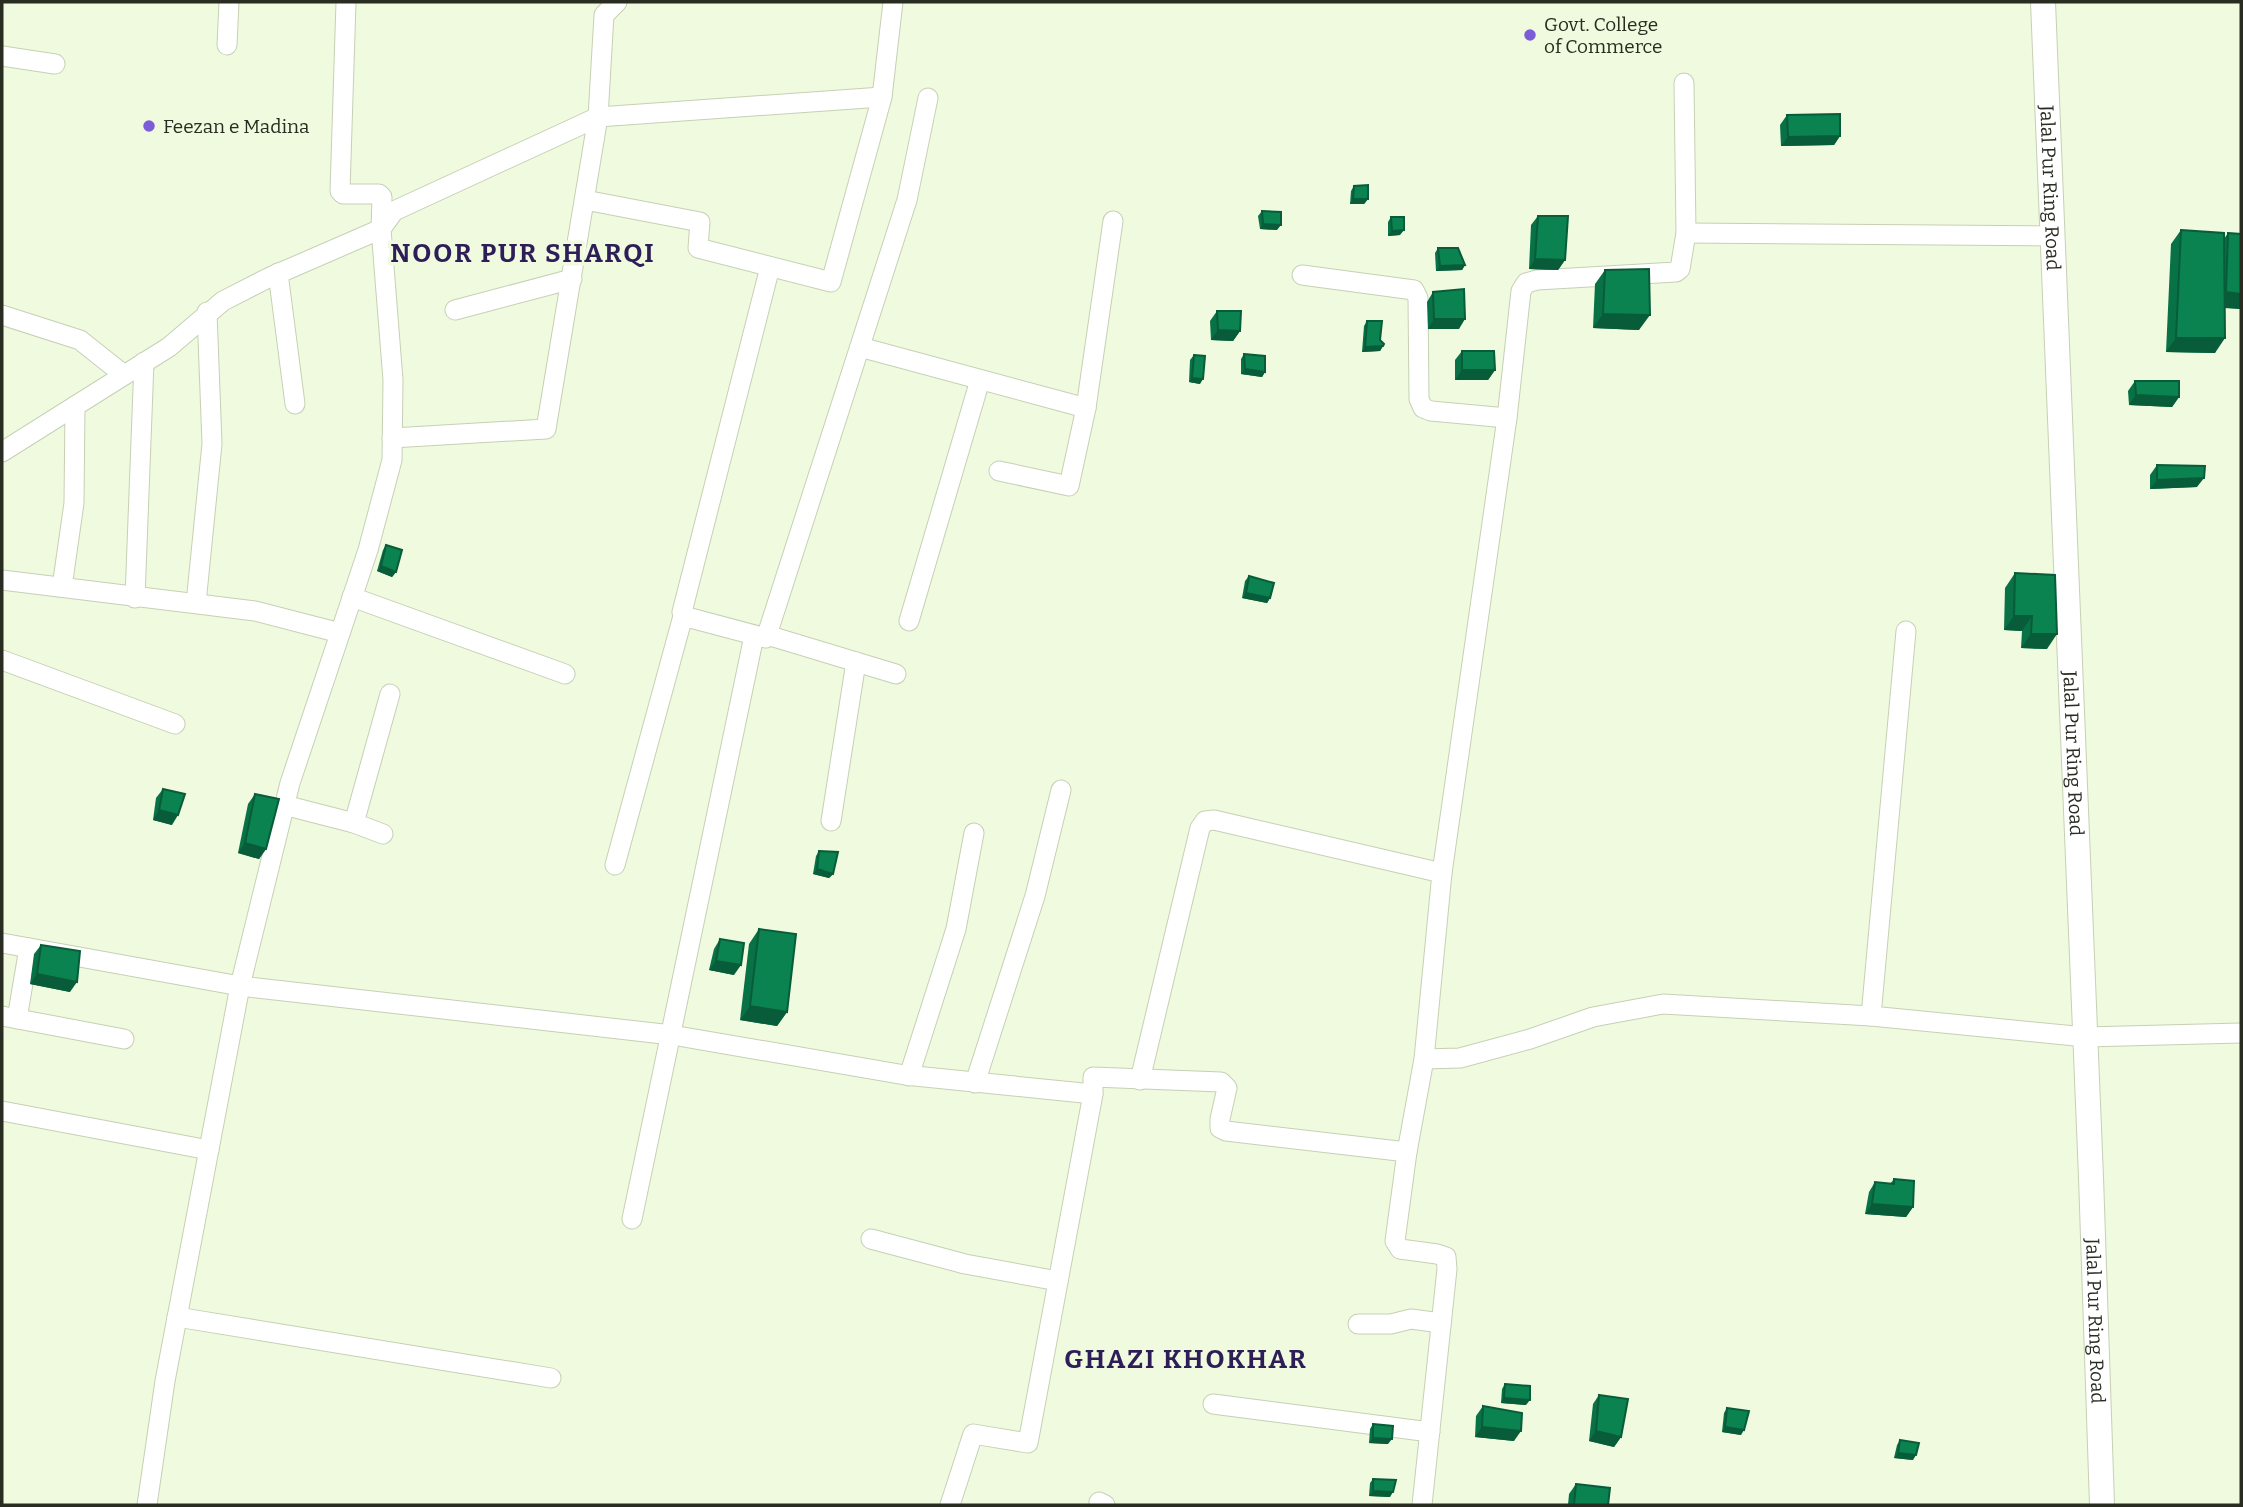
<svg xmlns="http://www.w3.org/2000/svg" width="2243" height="1507" font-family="Bitter,serif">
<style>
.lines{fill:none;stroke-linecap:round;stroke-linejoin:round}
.minor-casing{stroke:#c6d0b5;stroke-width:21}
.major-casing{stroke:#c6d0b5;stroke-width:26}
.minor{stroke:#fff;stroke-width:19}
.major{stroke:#fff;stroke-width:24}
.wall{fill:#097146}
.shaded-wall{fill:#085c39}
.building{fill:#0b8351;stroke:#085c39;stroke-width:2}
.poi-dot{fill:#7c5dd8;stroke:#effade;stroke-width:2.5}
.labels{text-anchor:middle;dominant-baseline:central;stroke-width:7;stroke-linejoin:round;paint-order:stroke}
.poi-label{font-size:19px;fill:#282c21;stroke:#effade;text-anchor:start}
.street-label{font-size:19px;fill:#282c21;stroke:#effade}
.district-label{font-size:26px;font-weight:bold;letter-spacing:2px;fill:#2e1e58;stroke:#effade}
</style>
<rect width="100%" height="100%" fill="#effade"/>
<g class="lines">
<g class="minor-casing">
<g id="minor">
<path d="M227,45L229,2"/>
<path d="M2,56L55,64"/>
<path d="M585,200L700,222L698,248L831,282L882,97L893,2"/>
<path d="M1686,233L2052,236"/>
<path d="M278,273L295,404"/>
<path d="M1302,275L1414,290L1418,298L1419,399L1423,408L1431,411L1507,418"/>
<path d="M455,310L572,279"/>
<path d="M2,315L80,340L124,375"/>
<path d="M860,347L1086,408"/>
<path d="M392,438L546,429L598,117L882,97"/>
<path d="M2,452L169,347L223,301L268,278L381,229L394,211L598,117L604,15L617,2"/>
<path d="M999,471L1069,486L1086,408L1113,221"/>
<path d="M2,580L255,611L340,633"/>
<path d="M62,587L74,503L75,406"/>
<path d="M352,597L565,674"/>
<path d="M135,598L144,362"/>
<path d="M196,603L212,444L207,312"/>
<path d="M683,616L766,638L907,200L928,98"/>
<path d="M909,621L980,380"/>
<path d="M767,635L896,674"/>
<path d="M2,660L175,724"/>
<path d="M284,805L354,823L383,834"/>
<path d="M831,821L856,662"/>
<path d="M354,823L390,694"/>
<path d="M615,865L683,616L682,612L770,267"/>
<path d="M2,943L240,986L672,1035L905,1075L1093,1094V1077L1221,1082L1227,1088L1220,1119V1128L1226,1131L1407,1152"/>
<path d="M2,1016L124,1039"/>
<path d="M1871,1016L1906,631"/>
<path d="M17,1019L29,948"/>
<path d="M1424,1059L1460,1058L1530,1039L1593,1017L1663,1004L1871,1016L2085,1037L2241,1033"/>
<path d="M909,1076L956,929L974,833"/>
<path d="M1140,1080L1200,828L1205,821L1214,820L1442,873"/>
<path d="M975,1083L1035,896L1061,790"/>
<path d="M2,1111L209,1150"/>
<path d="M632,1219L754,636"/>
<path d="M871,1239L965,1264L1058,1281"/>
<path d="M177,1317L551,1378"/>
<path d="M1358,1324H1391L1411,1319L1441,1323"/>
<path d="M1213,1404L1430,1432"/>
<path d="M1099,1502L1105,1505"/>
<path d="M147,1505L165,1381L240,986L290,783L368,550L392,460L393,380L381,229L382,197L379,194H343L340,191L346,2"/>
<path d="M950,1505L973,1434L1028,1443L1093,1094"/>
<path d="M1422,1505L1447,1269L1446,1257L1437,1254L1400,1249L1395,1241L1407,1152L1424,1059L1442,873L1507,418L1521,291L1526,283L1537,280L1676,272L1680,269L1686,233L1684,83"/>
</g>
</g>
<g class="major-casing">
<g id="major">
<path id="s1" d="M2043,2L2091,1177L2102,1505"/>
</g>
</g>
<use href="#minor" class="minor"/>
<use href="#major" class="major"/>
</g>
<g class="wall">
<path d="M1787,115L1840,136L1834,145L1781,146L1780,125Z"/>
<path d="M1354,186L1368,199L1364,204H1350L1351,191Z"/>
<path d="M1262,211L1277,230L1260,229L1258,216Z"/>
<path d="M1538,216L1565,260L1558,270L1529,269L1531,225Z"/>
<path d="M1391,217L1400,235L1388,236V222Z"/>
<path d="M2181,230L2224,239L2228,233L2241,234V309L2224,308L2215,353L2166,352L2171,244Z"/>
<path d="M1438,248L1465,265L1462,270L1436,271L1435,253Z"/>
<path d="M1605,270L1639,330L1593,328L1595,284Z"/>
<path d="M1433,292L1459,329H1428L1427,302Z"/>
<path d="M1217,311L1240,331L1233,341L1211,340L1210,321Z"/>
<path d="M1367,321L1383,346L1380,351L1362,352L1364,326Z"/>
<path d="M1462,351L1495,370L1488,380H1455V360Z"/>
<path d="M1244,354L1265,372L1262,377L1241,374V359Z"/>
<path d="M1194,355L1200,384L1189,382L1190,360Z"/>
<path d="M2135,381L2179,397L2172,407L2129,405L2128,391Z"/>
<path d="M2157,465L2197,487L2150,489V475Z"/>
<path d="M386,545L396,572L392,577L377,571L383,550Z"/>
<path d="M2015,573L2047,649L2021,648L2022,631L2004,630L2005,588Z"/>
<path d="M1249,576L1270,598L1267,603L1242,598L1245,581Z"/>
<path d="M163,789L172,825L153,820L156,798Z"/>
<path d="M255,794L266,849L259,859L238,853L248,804Z"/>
<path d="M819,851L833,874L829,878L813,874L816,856Z"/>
<path d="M759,929L787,1012L777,1026L740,1020L749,944Z"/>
<path d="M720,939L734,975L709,970L714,949Z"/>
<path d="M41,945L70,992L30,984L34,954Z"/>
<path d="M1894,1179L1913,1207L1906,1217L1865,1214L1869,1192L1875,1182L1890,1184Z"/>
<path d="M1505,1384L1526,1405L1501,1403L1502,1389Z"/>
<path d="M1599,1395L1621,1437L1614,1447L1589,1441L1593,1404Z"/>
<path d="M1483,1406L1514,1441L1475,1437L1476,1416Z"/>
<path d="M1727,1408L1741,1435L1722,1432L1724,1413Z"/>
<path d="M1373,1424L1388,1444L1369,1443L1370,1429Z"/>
<path d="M1900,1440L1913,1460L1894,1458L1897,1445Z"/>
<path d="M1373,1479L1390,1497L1369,1496L1370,1483Z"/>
<path d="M1576,1484L1608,1505H1568L1569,1494Z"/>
</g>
<g class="shaded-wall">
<path d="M1840,136L1834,145L1781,146L1788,137Z"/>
<path d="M1353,199H1368L1364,204H1350Z"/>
<path d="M1263,224L1281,225L1277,230L1260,229Z"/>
<path d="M1404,230L1400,235L1388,236L1392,231Z"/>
<path d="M1535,259L1565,260L1558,270L1529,269Z"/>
<path d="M1465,265L1462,270L1436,271L1440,266Z"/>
<path d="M2226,292L2241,294V309L2216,307Z"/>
<path d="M1603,314L1650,315L1639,330L1593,328Z"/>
<path d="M1434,319H1465L1459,329H1428Z"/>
<path d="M1218,330L1240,331L1233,341L1211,340Z"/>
<path d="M2176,338H2225L2215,353L2166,352Z"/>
<path d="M1383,346L1380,351L1362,352L1365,347Z"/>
<path d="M1245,369L1265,372L1262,377L1241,374Z"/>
<path d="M1462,370H1495L1488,380H1455Z"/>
<path d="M1192,378L1203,379L1200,384L1189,382Z"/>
<path d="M2136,395L2179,397L2172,407L2129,405Z"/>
<path d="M2204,478L2197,487L2150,489L2157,480Z"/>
<path d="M381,566L396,572L392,577L377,571Z"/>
<path d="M1246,593L1270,598L1267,603L1242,598Z"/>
<path d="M2014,616H2032L2022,631L2004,630Z"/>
<path d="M2031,634H2057L2047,649L2021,648Z"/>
<path d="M159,810L178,815L172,825L153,820Z"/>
<path d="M245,843L266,849L259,859L238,853Z"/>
<path d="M817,869L833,874L829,878L813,874Z"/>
<path d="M716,961L741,965L734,975L709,970Z"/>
<path d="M37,974L77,982L70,992L30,984Z"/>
<path d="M750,1006L787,1012L777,1026L740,1020Z"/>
<path d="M1872,1204L1913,1207L1906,1217L1865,1214Z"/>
<path d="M1504,1398L1530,1400L1526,1405L1501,1403Z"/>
<path d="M1482,1427L1521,1431L1514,1441L1475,1437Z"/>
<path d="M1725,1427L1744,1430L1741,1435L1722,1432Z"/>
<path d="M1596,1431L1621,1437L1614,1447L1589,1441Z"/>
<path d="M1373,1438L1392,1439L1388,1444L1369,1443Z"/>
<path d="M1898,1453L1916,1455L1913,1460L1894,1458Z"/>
<path d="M1373,1491L1393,1492L1390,1497L1369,1496Z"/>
</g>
<g class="building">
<path d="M1840,114V136L1788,137L1787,115Z"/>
<path d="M1368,185V199H1353L1354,186Z"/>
<path d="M1262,211L1281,212V225L1263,224Z"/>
<path d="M1538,216H1568L1565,260L1535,259Z"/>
<path d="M1391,217H1404V230L1392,231Z"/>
<path d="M2181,230L2224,233L2225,338H2176Z"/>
<path d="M2228,233L2241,234V294L2226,292Z"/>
<path d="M1438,248H1458L1465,265L1440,266Z"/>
<path d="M1649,269L1650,315L1603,314L1605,270Z"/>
<path d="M1464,289L1465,319H1434L1433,292Z"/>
<path d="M1217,311H1241L1240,331L1218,330Z"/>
<path d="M1367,321H1382L1380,340L1384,344L1383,346L1365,347Z"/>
<path d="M1462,351H1494L1495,370H1462Z"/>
<path d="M1244,354L1265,356V372L1245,369Z"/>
<path d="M1194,355L1205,356L1203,379L1192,378Z"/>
<path d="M2135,381H2179V397L2136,395Z"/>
<path d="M2157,465L2205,466L2204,478L2157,480Z"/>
<path d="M386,545L402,550L396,572L381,566Z"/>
<path d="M2015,573L2055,575L2057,634H2031L2032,616H2014Z"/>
<path d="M1249,576L1274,583L1270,598L1246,593Z"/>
<path d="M163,789L185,794L178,815L159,810Z"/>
<path d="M255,794L279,799L266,849L245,843Z"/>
<path d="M819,851L838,852L833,874L817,869Z"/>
<path d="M759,929L796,934L787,1012L750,1006Z"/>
<path d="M720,939L744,943L741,965L716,961Z"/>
<path d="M41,945L80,951L77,982L37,974Z"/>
<path d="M1894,1179L1914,1181L1913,1207L1872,1204L1875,1182L1894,1184Z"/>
<path d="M1505,1384L1530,1386V1400L1504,1398Z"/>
<path d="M1599,1395L1628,1399L1621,1437L1596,1431Z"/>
<path d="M1483,1406L1522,1413L1521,1431L1482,1427Z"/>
<path d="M1727,1408L1749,1411L1744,1430L1725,1427Z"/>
<path d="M1373,1424L1393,1426L1392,1439L1373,1438Z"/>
<path d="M1900,1440L1919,1443L1916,1455L1898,1453Z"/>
<path d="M1373,1479L1396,1480L1393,1492L1373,1491Z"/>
<path d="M1576,1484L1610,1488L1608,1505H1574Z"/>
</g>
<g class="poi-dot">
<circle cx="1530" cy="35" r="7"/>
<circle cx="149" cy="126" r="7"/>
</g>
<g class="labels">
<g class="poi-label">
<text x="1544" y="24">Govt. College<tspan x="1544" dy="22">of Commerce</tspan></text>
<text x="163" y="126">Feezan e Madina</text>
</g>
<g class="street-label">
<text stroke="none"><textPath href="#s1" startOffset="186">Jalal Pur Ring Road</textPath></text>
<text stroke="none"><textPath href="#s1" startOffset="752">Jalal Pur Ring Road</textPath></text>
<text stroke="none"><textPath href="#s1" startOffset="1320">Jalal Pur Ring Road</textPath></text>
</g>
<g class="district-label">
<text x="523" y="253">NOOR PUR SHARQI</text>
<text x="1186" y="1359">GHAZI KHOKHAR</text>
</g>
</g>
<rect width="2243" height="1507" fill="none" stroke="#282c21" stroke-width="7"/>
</svg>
